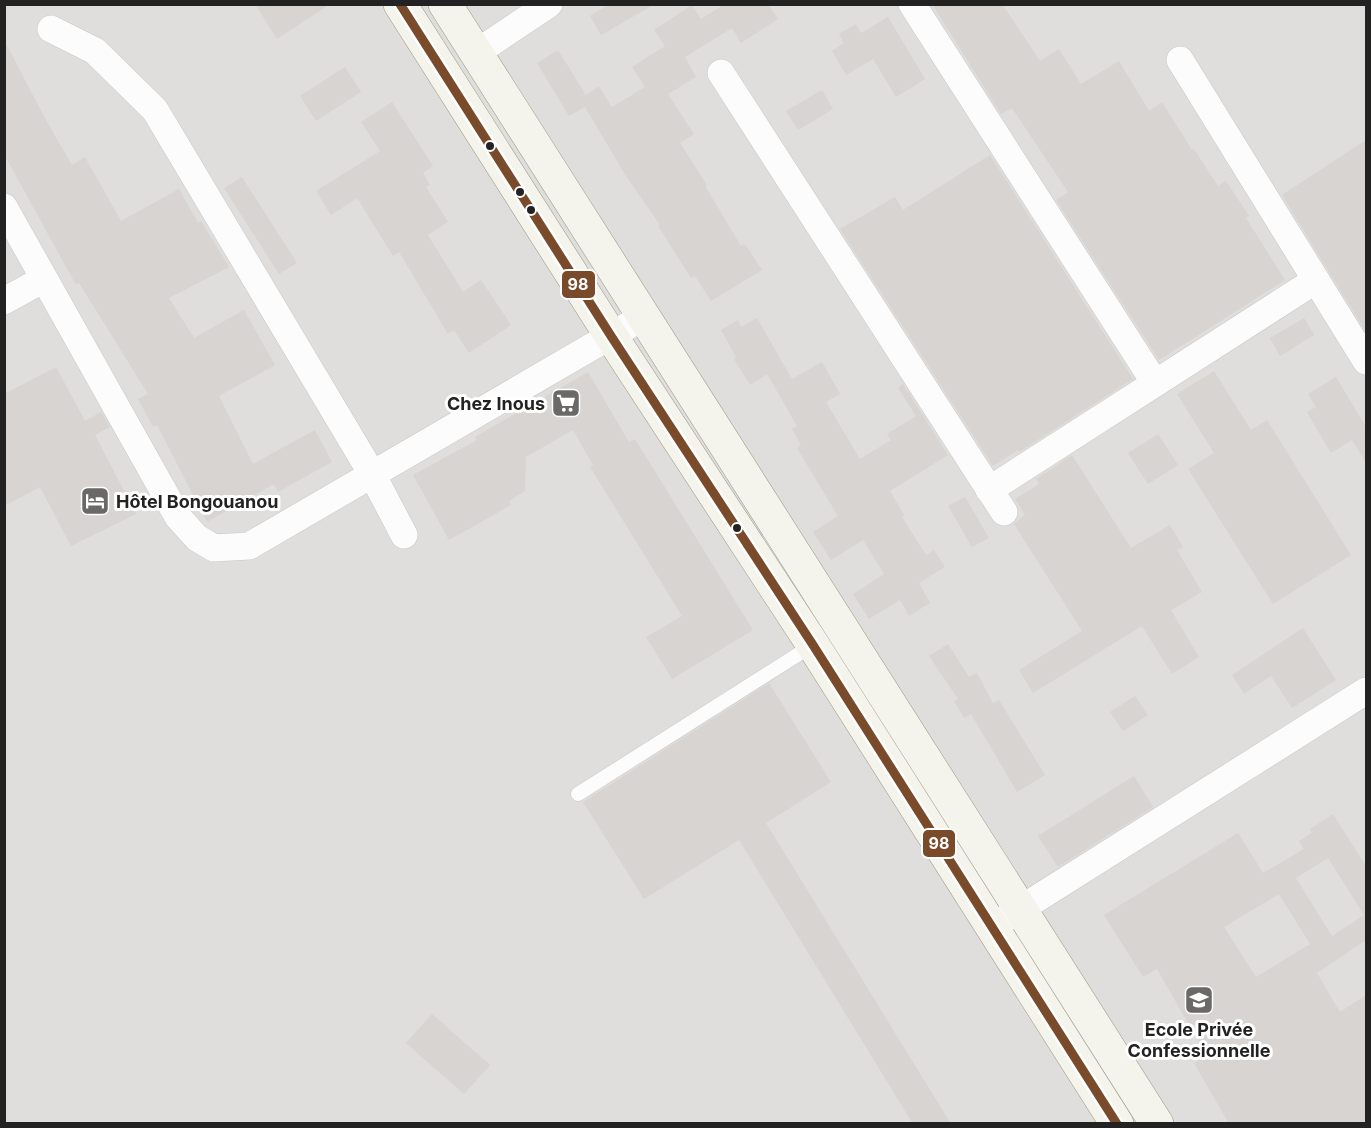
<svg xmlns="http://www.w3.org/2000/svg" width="1371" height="1128" font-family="Inter,sans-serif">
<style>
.residential{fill:#dfdedc}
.building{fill:#d7d4d2;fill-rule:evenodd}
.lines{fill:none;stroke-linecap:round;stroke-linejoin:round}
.service-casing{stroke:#c9c8c7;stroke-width:15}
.minor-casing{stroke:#c9c8c7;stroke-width:28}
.secondary-casing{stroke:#999a82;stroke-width:34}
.service{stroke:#fdfcfc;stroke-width:14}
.minor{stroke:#fdfcfc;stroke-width:27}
.secondary{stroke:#f4f4ed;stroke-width:33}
.bus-1-casing{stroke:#fff;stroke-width:14}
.bus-1{stroke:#7a4b2a;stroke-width:9}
.bus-dot{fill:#222;stroke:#fff;stroke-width:2}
.labels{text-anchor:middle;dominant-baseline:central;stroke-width:6;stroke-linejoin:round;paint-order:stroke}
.poi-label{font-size:18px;font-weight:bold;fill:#222;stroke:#fff;text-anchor:end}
.line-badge{stroke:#fff;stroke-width:2}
.badge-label{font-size:16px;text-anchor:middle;font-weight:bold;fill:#fff}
</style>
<rect width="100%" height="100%" fill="#f0eeeb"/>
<path class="residential" d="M5,5H1366V1123L5,1124Z"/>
<g class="building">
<path d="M255,4H330L277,39Z"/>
<path d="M610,4H655L601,35L590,16Z"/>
<path d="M725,4H768L778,19L741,43L732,28L685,57L696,77L668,94L694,134L680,143L707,185L705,186L741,246L745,244L762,270L711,301L695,276L691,278L658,226L660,225L626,176L585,107L569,116L537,63L558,50L586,95L599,86L612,107L645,87L632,67L665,46L654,30L692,5L701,19Z"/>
<path d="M932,4H1002L1040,61L1059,49L1081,84L1119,61L1149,111L1162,102L1192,150L1194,149L1218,186L1226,181L1249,216L1246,218L1285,280L1159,360L1056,200L1068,192L1012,108L1001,114Z"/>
<path d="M888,17L925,79L896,97L873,59L846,75L832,51L844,43L839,34L856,24L861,33Z"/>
<path d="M4,40L46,120L72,165L85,157L121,221L179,189L198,223L201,221L229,267L169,298L194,338L244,310L275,365L219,396L253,464L315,430L332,462L278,492L274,484L207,522L157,425L153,427L138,399L148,394L79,283L76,285L4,154Z"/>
<path d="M345,67L361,92L316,121L300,96Z"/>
<path d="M822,90L833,109L798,130L786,111Z"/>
<path d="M392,102L433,166L423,173L430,185L426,187L448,222L428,235L463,292L481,280L511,325L469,353L454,330L448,334L399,252L393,256L357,198L331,215L316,191L380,151L361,122Z"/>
<path d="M1366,140V332L1282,195Z"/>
<path d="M990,155L1133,379L1019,452L1018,450L993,466L840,229L895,197L903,210Z"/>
<path d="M242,177L297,263L279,274L224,188Z"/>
<path d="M757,318L792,379L822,362L840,394L826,402L860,459L891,440L887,434L916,416L898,388L903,384L948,455L890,491L905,516L902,517L926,555L934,550L945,567L919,583L930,603L909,616L900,600L869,619L853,594L884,574L863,540L831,560L813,532L838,516L797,448L801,445L792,429L797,426L767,374L750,385L734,359L736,357L721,330L738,320L741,327Z"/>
<path d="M1304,318L1314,335L1280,356L1270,338Z"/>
<path d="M56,367L85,421L101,412L110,427L95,435L136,514L71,546L40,487L4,506V394Z"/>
<path d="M1214,371L1251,430L1267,420L1351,555L1273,604L1188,469L1214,453L1177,394Z"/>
<path d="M588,372L629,442L635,439L753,630L672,679L646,637L682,616L590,467L593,465L573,430L526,457L525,491L509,501L511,505L449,540L413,475L477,440L475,437Z"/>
<path d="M1336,377L1366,427V463L1352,440L1331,453L1307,412L1316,407L1308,394Z"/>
<path d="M1158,434L1178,465L1148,484L1128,453Z"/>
<path d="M1072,455L1131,548L1170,525L1183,547L1177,550L1202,592L1171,610L1199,657L1172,674L1142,626L1033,693L1019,670L1082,631L1014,524L1025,515L1015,499L1039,484L1036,479Z"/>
<path d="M965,497L989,538L972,547L948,506Z"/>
<path d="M1303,628L1336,680L1292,708L1271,676L1244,694L1232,675Z"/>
<path d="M948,644L969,677L977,673L993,703L999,700L1045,775L1017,792L971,714L964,718L954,701L958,699L929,656Z"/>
<path d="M769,683L831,782L766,823L951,1124H913L739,840L644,899L583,802Z"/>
<path d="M1135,696L1148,715L1123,731L1110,712Z"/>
<path d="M1134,776L1153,807L1058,867L1038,836Z"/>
<path d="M1333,814L1366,866V940L1317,973L1340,1012L1366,995V1124H1229L1194,1063L1207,1056L1157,969L1143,977L1104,915L1238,833L1263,873L1304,849L1299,841L1312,833L1310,829ZM1328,858L1364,915L1332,936L1296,878ZM1279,894L1310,944L1256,977L1224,927Z"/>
<path d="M432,1014L490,1065L464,1094L406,1043Z"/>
</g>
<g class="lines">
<g class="service-casing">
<path id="service" d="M578,794L813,645"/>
</g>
<g class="minor-casing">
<g id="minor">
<path d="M912,4L1155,383"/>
<path d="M51,29L95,51L155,110L372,474L404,535"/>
<path d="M476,53L549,4"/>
<path d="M1180,60L1366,361"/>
<path d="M721,73L1004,512"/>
<path d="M4,207L178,517L197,538L214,548L249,546L643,317"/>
<path d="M4,301L44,279"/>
<path d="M989,490L1316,280"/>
<path d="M992,927L1366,691"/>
</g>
</g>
<g class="secondary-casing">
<g id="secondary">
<path d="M400,4L611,336L813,645L1117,1124"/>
<path d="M445,4L1157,1124"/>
</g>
</g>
<use href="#service" class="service"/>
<use href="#minor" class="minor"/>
<use href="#secondary" class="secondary"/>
<g class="bus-1-casing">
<path id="bus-1" d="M400,4L611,336L813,645L1117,1124"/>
</g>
<use href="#bus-1" class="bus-1"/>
</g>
<defs>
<g id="supermarket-square" transform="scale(1.5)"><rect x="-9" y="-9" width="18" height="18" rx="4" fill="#6a6968" stroke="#fff"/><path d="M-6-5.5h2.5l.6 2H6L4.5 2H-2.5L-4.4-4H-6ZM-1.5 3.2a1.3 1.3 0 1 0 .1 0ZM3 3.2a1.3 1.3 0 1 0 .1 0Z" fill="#fff"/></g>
<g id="hotel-square" transform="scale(1.5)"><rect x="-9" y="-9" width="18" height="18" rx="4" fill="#6a6968" stroke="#fff"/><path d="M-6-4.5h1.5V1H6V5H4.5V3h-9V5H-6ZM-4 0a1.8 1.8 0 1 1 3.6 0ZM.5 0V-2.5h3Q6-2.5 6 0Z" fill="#fff"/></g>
<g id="school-square" transform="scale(1.5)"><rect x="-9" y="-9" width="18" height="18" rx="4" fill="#6a6968" stroke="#fff"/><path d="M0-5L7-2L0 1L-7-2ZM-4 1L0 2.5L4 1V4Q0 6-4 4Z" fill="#fff"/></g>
</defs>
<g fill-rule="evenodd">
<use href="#supermarket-square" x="566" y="403"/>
<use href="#hotel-square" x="95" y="501"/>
<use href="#school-square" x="1199" y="1000"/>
</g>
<g class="bus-dot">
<circle cx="490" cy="146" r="5"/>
<circle cx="520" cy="192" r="5"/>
<circle cx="531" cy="210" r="5"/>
<circle cx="737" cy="528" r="5"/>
</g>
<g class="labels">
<g class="poi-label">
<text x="545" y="403">Chez Inous</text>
<text x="116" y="501" text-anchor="start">Hôtel Bongouanou</text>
<text x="1199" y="1029" text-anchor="middle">Ecole Privée<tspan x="1199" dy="21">Confessionnelle</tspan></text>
</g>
</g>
<g class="line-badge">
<rect x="561" y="270" width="35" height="29" rx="6" fill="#7a4b2a"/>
<rect x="922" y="829" width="34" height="29" rx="6" fill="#7a4b2a"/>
</g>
<g class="badge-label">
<text x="578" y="290">98</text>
<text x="939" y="849">98</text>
</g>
<rect width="1371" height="1128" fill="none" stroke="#222222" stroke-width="12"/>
</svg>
